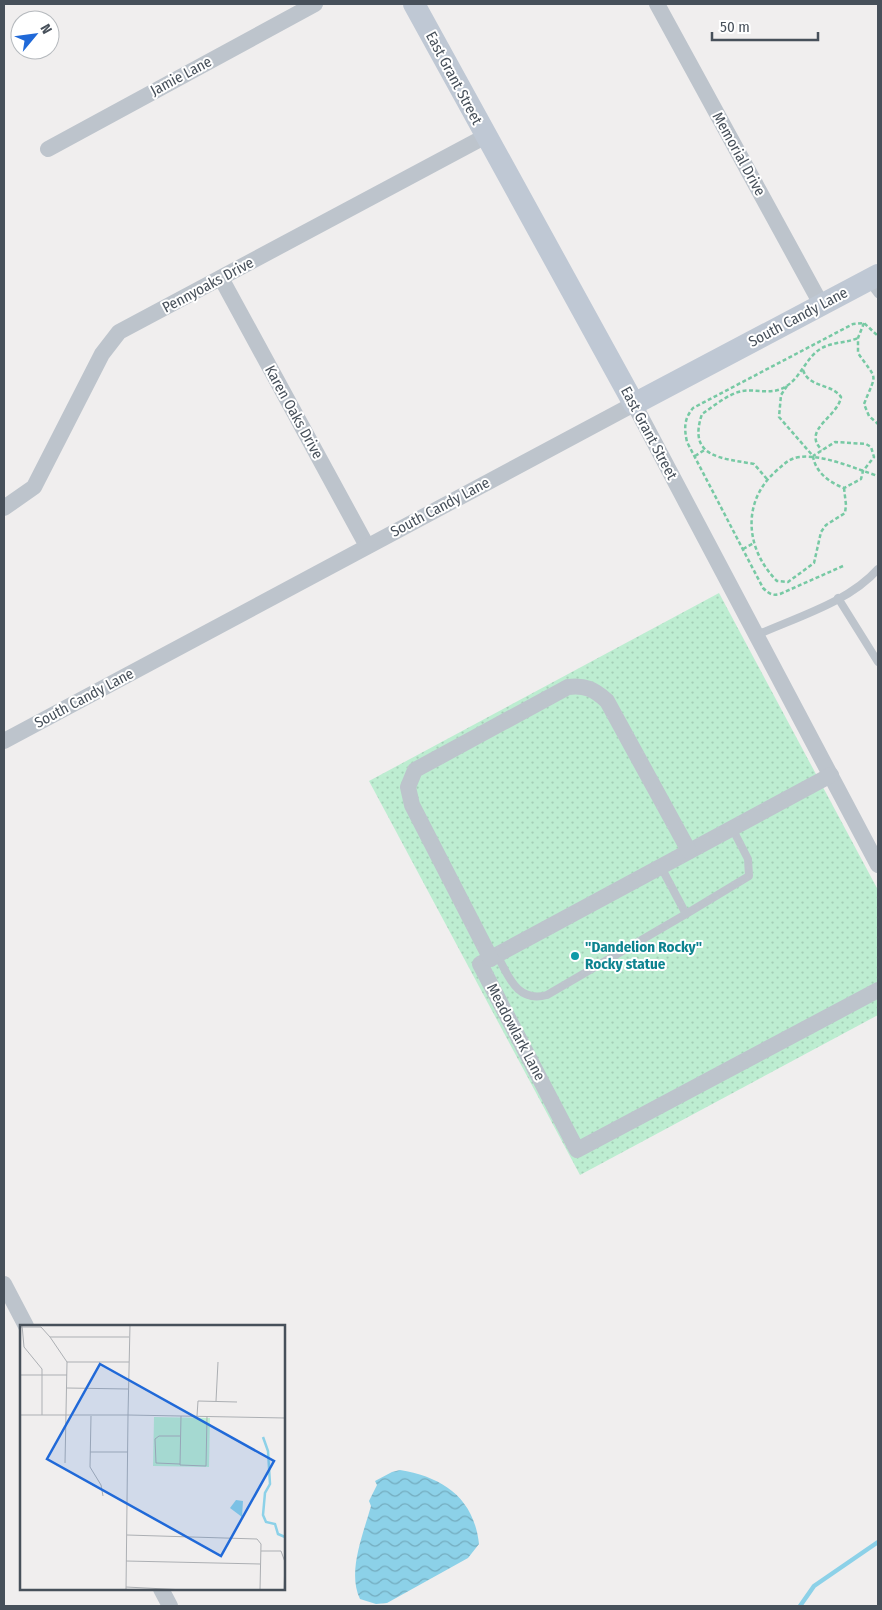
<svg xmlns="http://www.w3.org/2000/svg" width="882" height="1610" font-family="'Fira Sans Condensed',sans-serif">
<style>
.park{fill:url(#park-dots)}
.water{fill:url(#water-waves)}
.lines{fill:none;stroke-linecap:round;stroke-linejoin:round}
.stream{stroke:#8cd1e8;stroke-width:4.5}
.path{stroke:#77c9a4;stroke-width:2.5;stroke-dasharray:4 2.5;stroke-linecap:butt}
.lane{stroke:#bdc4cc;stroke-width:8}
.street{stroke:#bdc4cc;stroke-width:16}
.secondary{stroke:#bfc8d4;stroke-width:22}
.culture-dot{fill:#0f9aa8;stroke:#fff;stroke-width:2}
.labels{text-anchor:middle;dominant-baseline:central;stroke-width:4;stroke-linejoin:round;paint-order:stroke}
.street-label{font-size:15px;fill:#47505a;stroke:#fff}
.culture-label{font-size:15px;font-weight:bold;fill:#0d838f;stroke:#fff;text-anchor:start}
.inset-river{fill:none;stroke:#8cd1e8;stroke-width:2.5}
.inset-road{fill:none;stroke:#acafb3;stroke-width:1}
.view{fill:#2069d8;fill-opacity:0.15;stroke:#2069d8;stroke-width:2.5}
.inset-edge{fill:none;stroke:#47505a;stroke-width:2.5}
</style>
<defs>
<pattern id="park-dots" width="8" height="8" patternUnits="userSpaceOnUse" patternTransform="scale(1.25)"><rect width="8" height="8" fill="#bdedd1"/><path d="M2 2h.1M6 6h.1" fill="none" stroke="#a4cdb6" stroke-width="1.8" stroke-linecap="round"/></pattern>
<pattern id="water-waves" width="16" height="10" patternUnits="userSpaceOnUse" patternTransform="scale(1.25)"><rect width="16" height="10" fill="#8cd1e8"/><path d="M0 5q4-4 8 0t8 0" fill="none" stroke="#74acbf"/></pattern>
</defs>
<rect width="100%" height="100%" fill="#f0eeee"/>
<path class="park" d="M719,593L878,890V1015L580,1175L369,781Z"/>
<path class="water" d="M400,1470C443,1477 474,1498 479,1544L468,1558L387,1603L376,1604L360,1599C347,1572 363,1535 371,1506L369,1501L377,1485L375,1481L392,1472Z"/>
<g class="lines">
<path class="stream" d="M800,1606L814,1586L878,1542"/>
<g class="path">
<path d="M864,323L858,338V353C878,382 877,371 864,404L869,416L878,424"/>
<path d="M803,370C809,388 831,383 841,397C838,417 801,430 822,450"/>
<path d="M787,386L781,395L779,417L813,456C815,472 830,483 844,488L861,479L863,471L874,457L871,447L866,444L835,442L813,456"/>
<path d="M695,456L706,449"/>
<path d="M767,479L754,464C722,458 687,458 702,414C714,406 728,394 742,391C755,389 769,394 781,389C798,382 803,364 815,353C828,341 844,344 858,338"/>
<path d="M844,488L846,505L845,513L826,525L821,532L814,563L788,582L777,581C746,550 741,503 775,472C783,465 789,458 800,457C823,454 856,469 878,476"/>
<path d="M743,549L754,543"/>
<path d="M843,566L780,594C773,596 769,594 763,588L687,442C684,428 684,419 693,408L853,324L864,323L878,336"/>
</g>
<g class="lane">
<path d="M869,282L878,294"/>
<path d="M838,598L878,662"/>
<path d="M757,635C797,617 849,602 878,569"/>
<path d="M686,914L749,876L748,859L732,828"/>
<path d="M497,955C509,977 517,1003 547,995L686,914L661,867"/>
</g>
<g class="street">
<path d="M657,4L821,304"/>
<path d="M48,149L315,4"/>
<path d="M221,278L367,546"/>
<path d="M4,508L34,487L102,354L119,332L486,136"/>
<path d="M4,741L634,404L878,865"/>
<path d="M831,775L480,964L577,1150L878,990"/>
<path d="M491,959L412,805L408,787L415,770L568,687C585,685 594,689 607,701L689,851"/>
<path d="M4,1284L26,1326"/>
<path d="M161,1589L170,1606"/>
</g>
<path class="secondary" d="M414,4L634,404L878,275"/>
</g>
<circle class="culture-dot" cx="575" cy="956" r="5"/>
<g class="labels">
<g class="street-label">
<text transform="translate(181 76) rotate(-28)">Jamie Lane</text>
<text transform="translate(454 78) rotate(62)">East Grant Street</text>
<text transform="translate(739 154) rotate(61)">Memorial Drive</text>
<text transform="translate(208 285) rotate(-28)">Pennyoaks Drive</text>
<text transform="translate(798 317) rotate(-28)">South Candy Lane</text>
<text transform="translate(294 412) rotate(61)">Karen Oaks Drive</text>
<text transform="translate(649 433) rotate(62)">East Grant Street</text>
<text transform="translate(440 507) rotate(-28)">South Candy Lane</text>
<text transform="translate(84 698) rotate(-28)">South Candy Lane</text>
<text transform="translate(516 1032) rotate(62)">Meadowlark Lane</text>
</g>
<g class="culture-label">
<text x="585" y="947">"Dandelion Rocky"<tspan x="585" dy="17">Rocky statue</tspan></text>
</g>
</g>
<g transform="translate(20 1325)">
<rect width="265" height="265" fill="#f0eeee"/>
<path d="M134,92L190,93L189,142L133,141Z" fill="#bdedd1"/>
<path d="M216,175L223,176L222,192L210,183Z" fill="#8cd1e8"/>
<path class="inset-river" d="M243,112L248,126L250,159L245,168L243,190L246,197L255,199L258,209L265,212"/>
<path class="inset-road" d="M2,0L4,22L22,44V90M0,2H21L30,12H109M30,12L47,37L45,138M47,37H109M0,50H47M47,63L108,64M196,76L198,37M0,90H108L110,0M71,91L70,142L81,160L83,171M161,91L160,140L186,141L187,91M177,91L178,76L217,77M70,127H108M160,139L136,138L135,114L139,111H160M107,210L237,214L241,219L240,265M241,226H261M261,226L265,237L264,265M106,236L240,239M106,262L165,265M106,265L108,90L265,93"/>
<path class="view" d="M80,39L254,136L201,231L27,134Z"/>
<rect width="265" height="265" class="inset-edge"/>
</g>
<rect width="882" height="1610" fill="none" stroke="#47505a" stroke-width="10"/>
<g transform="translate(35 35) rotate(61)"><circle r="24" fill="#ffffff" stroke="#b5b9bd"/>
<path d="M0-4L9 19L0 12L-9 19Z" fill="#2069d8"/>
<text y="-8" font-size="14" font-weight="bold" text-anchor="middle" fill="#47505a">N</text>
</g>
<path d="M712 32v8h106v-8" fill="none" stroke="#47505a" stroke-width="2.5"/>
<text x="720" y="32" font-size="15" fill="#47505a" stroke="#ffffff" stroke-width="4" paint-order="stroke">50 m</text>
</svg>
